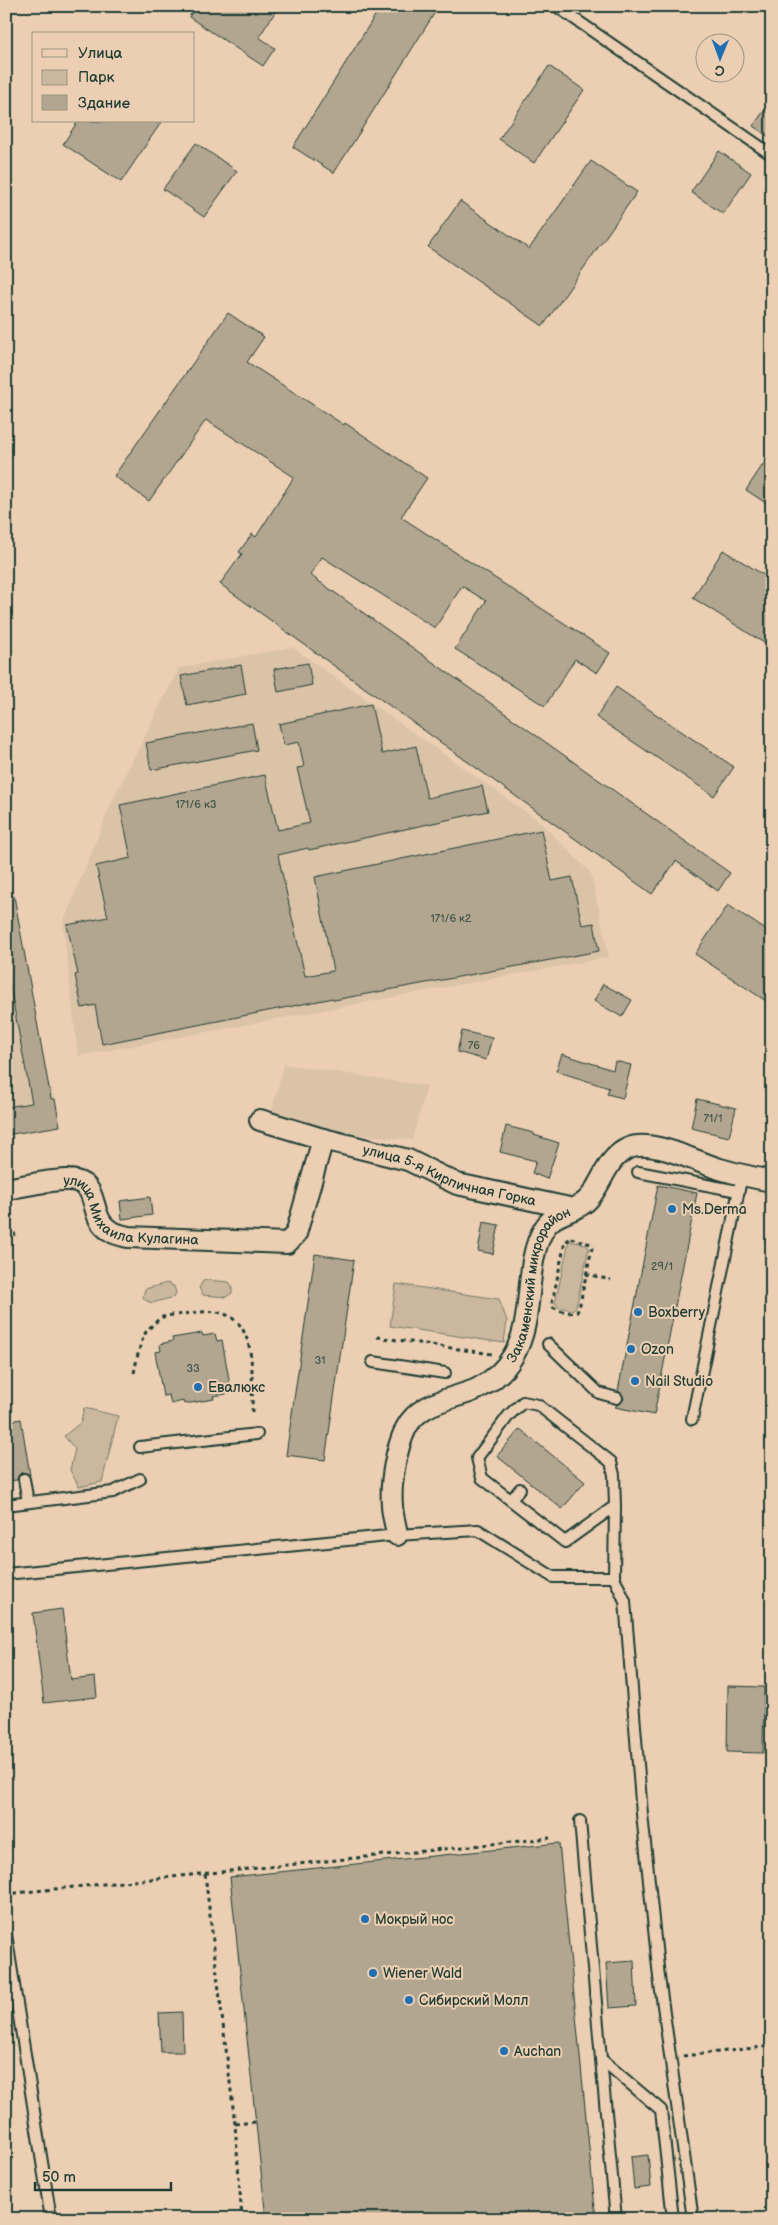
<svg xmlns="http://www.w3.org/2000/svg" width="778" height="2225" font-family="'Balsamiq Sans',sans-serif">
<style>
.built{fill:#dbc3a8}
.green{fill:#cab79e;stroke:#747a69}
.building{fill:#b3a690;stroke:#1f3d34}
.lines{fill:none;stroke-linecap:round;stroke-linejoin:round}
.service-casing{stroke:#1f3d34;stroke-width:14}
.minor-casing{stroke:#1f3d34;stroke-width:24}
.path{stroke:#1f3d34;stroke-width:3;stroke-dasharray:4 4;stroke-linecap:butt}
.service{stroke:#eccfb3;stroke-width:10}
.minor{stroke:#eccfb3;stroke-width:20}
.poi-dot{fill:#1f6fb2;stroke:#eccfb3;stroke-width:2}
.labels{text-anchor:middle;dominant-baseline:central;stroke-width:4;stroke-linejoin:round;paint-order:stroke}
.number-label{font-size:11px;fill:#44574b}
.street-label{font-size:14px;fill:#1f3d34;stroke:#eccfb3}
.poi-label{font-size:14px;fill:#1f3d34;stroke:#eccfb3;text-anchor:start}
</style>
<rect width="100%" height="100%" fill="#eccfb3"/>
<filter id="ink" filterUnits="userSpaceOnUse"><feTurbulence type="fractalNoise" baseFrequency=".02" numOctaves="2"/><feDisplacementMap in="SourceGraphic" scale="10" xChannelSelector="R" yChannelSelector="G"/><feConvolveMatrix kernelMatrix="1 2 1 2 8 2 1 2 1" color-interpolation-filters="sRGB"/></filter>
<g filter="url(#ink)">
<g class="built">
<path d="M292,647L540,822L591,873L609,957L78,1056L63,923L113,799L179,668Z"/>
<path d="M6,856L47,1077L55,1099L60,1126L6,1135Z"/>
<path d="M284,1064L427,1086L412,1140L333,1132L271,1113Z"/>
</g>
<g class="green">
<path d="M569,1241L586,1244L589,1248L576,1307L572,1310L558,1307L555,1303Z"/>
<path d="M207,1280L229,1282L232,1286V1293L226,1297L203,1295L199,1288L203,1281Z"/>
<path d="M167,1283L174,1286L176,1293L174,1297L152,1303L145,1300L143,1297L145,1289Z"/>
<path d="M396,1284L499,1299L507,1321L504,1343L390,1326Z"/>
<path d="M84,1408L118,1416L102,1482L79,1487L70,1470L75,1449L64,1436L81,1422Z"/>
</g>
<g class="building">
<path d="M196,6H279L259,37L275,48L263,66L189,17Z"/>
<path d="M381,6H439L334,173L293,147Z"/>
<path d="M549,66L584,90L534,163L499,139Z"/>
<path d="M772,100V139L753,126Z"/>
<path d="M78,121H162L121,182L63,144Z"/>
<path d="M196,143L237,171L204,217L163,189Z"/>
<path d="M719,151L751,173L723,214L691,192Z"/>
<path d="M591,161L637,192L543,326L428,247L460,201L529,249Z"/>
<path d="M228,313L264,337L247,362L344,425L345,423L427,478L401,517L610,653L597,673L575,659L545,706L455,649L486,601L462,586L435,628L322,557L310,575L730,873L718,891L676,861L652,894L220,584L242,554L239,552L252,534L256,537L294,477L206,420L149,501L114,476Z"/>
<path d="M772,451V507L746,490Z"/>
<path d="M723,550L772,580V648L693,598Z"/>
<path d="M308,663L312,685L278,692L274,669Z"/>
<path d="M241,665L246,694L187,705L181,676Z"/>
<path d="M616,687L734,767L714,796L596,717Z"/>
<path d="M371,704L382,754L416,746L427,798L482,786L488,811L309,850L308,848L278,855L305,976L333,971L315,877L541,830L552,881L572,877L582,925L594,923L599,951L334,1000L333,998L102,1044L95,1005L82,1008L75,975L78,974L67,925L108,917L96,866L131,858L120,805L265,775L278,830L310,823L297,768L304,767L299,742L284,745L279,724Z"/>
<path d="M252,723L257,750L151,770L146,743Z"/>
<path d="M14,896L51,1099H55L60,1126L6,1135V1107L32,1103L6,965V897Z"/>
<path d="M728,905L772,934V1005L695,954Z"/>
<path d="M603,984L632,1000L622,1017L594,1001Z"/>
<path d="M462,1031L492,1038L486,1060L457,1052Z"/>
<path d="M562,1054L613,1070L615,1061L631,1065L623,1098L607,1094L609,1088L556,1071Z"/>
<path d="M697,1099L736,1108L729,1137L691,1128Z"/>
<path d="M506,1126L534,1133V1135L559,1143L547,1179L532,1173L536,1161L500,1152Z"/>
<path d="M658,1185L697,1193L654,1415L615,1407L624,1399L622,1394L618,1391Z"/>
<path d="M150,1197L152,1215L122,1219L120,1201Z"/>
<path d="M483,1222L499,1225L493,1254L478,1251Z"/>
<path d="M315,1254L354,1260L325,1460L286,1455Z"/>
<path d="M202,1333L203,1336L215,1334L217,1341L222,1340L230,1385H225L226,1394L213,1396L214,1399L184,1404L183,1401L171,1404L169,1395L163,1396L155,1352L161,1351L160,1344L173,1341L172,1338Z"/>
<path d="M21,1419L30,1475L22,1472L18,1476L17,1480L6,1481V1422Z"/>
<path d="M520,1429L585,1482L562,1509L497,1456Z"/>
<path d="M62,1609L71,1680L95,1677L97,1697L44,1703L33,1613Z"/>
<path d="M728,1686L764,1687L763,1753L727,1752Z"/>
<path d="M559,1843L596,2219H266L230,1877Z"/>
<path d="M634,1961L636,2006L609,2008L606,1963Z"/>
<path d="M182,2012L183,2052H161L159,2013Z"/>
<path d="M648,2155L651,2187L634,2189L631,2157Z"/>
</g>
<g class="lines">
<g class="service-casing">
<g id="service">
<path d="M556,6L772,155"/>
<path d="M638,1172L738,1191"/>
<path d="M548,1344L599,1393L617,1398"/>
<path d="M373,1362L445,1373"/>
<path d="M523,1402L538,1405L611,1462L614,1475L615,1506L565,1542L482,1478L477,1458L509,1415Z"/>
<path d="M692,1419L742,1175"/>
<path d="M140,1447L257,1434"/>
<path d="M24,1479L28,1502"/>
<path d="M512,1499L520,1489"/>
<path d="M6,1505L113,1492L140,1479"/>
<path d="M6,1574L397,1535L478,1530L553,1577H614L625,1601L642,1814L659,1977L693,2219"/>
<path d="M614,1577L615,1506"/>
<path d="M580,1821L601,2059L661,2110L673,2219"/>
<path d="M6,1934L51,2219"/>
<path d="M601,2059L616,2219"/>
</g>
</g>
<g class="minor-casing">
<g id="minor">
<path id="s1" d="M260,1120L323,1139L408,1160L457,1184L574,1209"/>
<path id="s2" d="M6,1189C24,1186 52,1179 68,1180C100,1181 89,1211 104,1226C111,1233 119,1235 128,1237L287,1243L296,1234L323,1139"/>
<path id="s3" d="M397,1535C396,1525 392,1515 392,1505C390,1482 396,1449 406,1428C420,1401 452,1400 477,1389C491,1382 505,1370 513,1356C536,1319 523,1263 544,1229C554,1211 578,1213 590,1197C603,1181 608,1156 629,1148C652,1138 698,1163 720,1169C737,1174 755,1178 772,1181"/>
</g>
</g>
<g class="path">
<path d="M6,1235L16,1234"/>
<path d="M571,1238L591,1244L592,1248L579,1308L577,1312C570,1314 559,1311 553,1307L552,1303L565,1242Z"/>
<path d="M586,1274L611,1280"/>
<path d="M377,1337L492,1354"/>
<path d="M134,1373C137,1359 139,1345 146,1332C149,1328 158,1319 163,1317C169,1315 177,1315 183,1314C202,1312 222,1307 237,1322C256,1340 252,1388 252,1412"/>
<path d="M205,1874L235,2124L242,2219"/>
<path d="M6,1894L550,1838"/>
<path d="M683,2056L772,2046"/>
<path d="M235,2124L256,2122"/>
</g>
<use href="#service" class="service"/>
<use href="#minor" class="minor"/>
</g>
</g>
<g class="poi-dot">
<circle cx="672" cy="1209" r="5"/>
<circle cx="638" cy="1312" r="5"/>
<circle cx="631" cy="1349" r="5"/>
<circle cx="635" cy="1381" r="5"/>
<circle cx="198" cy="1387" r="5"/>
<circle cx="365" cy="1919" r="5"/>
<circle cx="373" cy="1973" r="5"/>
<circle cx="409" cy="2000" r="5"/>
<circle cx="504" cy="2051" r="5"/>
</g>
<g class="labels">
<g class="number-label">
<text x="196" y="804">171/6 к3</text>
<text x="451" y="918">171/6 к2</text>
<text x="474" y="1045">76</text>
<text x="713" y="1118">71/1</text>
<text x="662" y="1266">29/1</text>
<text x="320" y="1360">31</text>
<text x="193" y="1368">33</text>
</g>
<g class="street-label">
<text stroke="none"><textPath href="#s1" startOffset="198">улица 5-я Кирпичная Горка</textPath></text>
<text stroke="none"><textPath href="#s2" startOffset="141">улица Михаила Кулагина</textPath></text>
<text stroke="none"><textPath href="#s3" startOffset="321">Закаменский микрорайон</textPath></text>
</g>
<g class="poi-label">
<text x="682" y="1209">Ms.Derma</text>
<text x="648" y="1312">Boxberry</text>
<text x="641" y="1349">Ozon</text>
<text x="645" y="1381">Nail Studio</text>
<text x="208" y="1387">Евалюкс</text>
<text x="375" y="1919">Мокрый нос</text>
<text x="383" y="1973">Wiener Wald</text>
<text x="419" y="2000">Сибирский Молл</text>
<text x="514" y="2051">Auchan</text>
</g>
</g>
<rect width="778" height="2225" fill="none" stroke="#eccfb3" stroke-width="25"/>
<rect x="12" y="12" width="753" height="2200" fill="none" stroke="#1f3d34" stroke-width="2" filter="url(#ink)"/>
<rect x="32" y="32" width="162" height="90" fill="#eccfb3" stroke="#9a9580"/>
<rect x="42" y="49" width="25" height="8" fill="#eccfb3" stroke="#9a9580"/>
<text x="78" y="58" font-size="15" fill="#1f3d34">Улица</text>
<rect x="42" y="70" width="25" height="15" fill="#cab79e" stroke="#9a9580"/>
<text x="78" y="82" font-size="15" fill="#1f3d34">Парк</text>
<rect x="42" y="95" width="25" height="15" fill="#b3a690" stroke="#9a9580"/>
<text x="78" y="108" font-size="15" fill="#1f3d34">Здание</text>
<g transform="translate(720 58) rotate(181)"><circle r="24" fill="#eccfb3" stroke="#9a9580"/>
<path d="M0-4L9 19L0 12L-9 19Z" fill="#1f6fb2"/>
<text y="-8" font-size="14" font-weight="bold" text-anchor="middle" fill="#1f3d34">С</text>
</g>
<path d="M35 2182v8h136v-8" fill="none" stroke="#1f3d34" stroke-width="2.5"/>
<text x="42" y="2182" font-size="15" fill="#1f3d34" stroke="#eccfb3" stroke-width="4" paint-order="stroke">50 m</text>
</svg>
